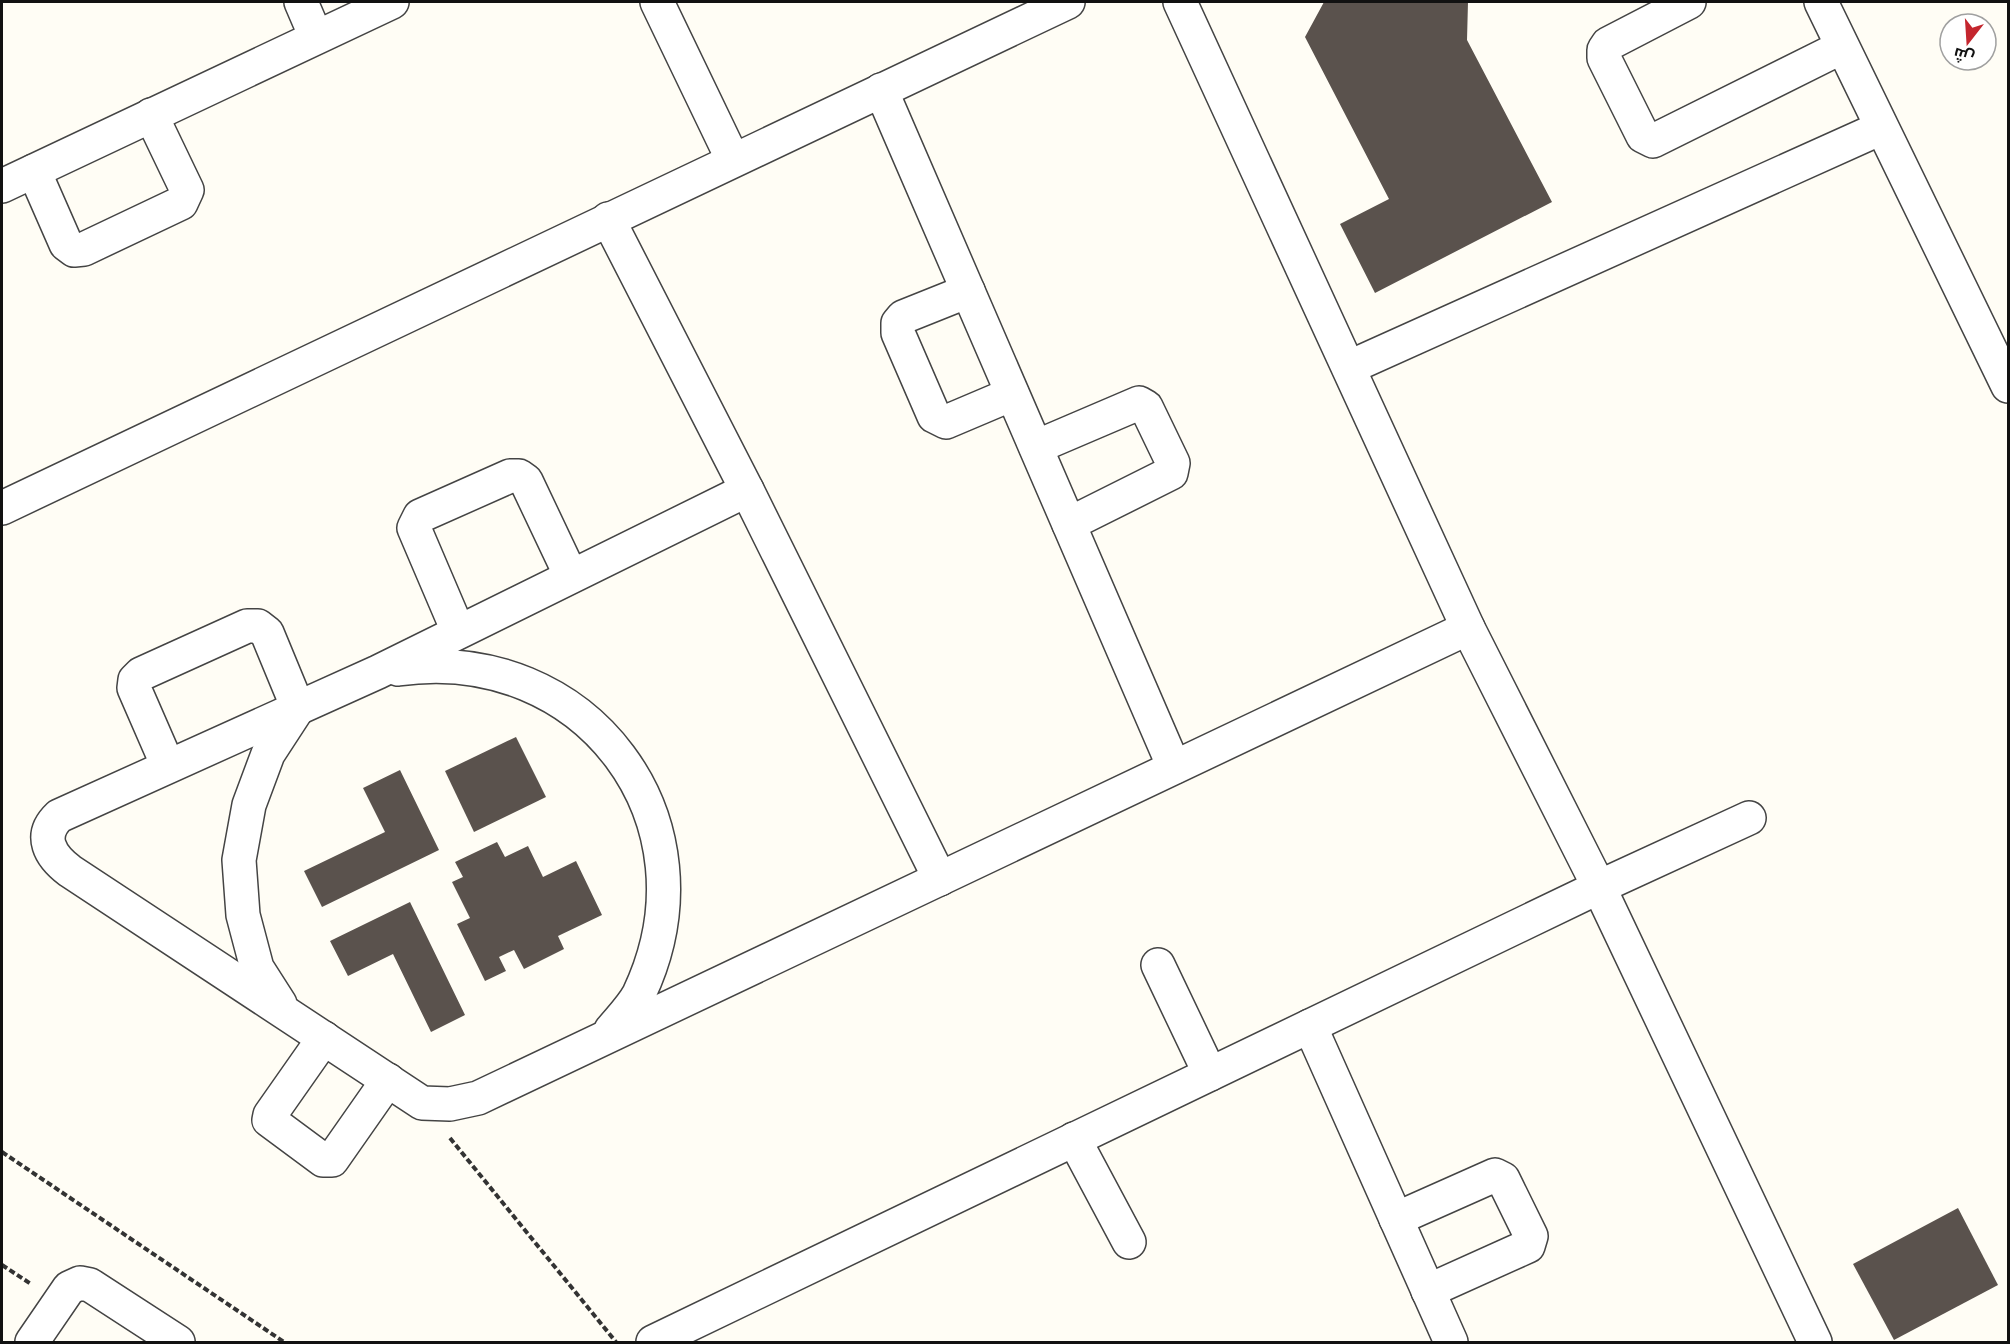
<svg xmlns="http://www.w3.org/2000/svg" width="2010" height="1344" font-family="'Zilla Slab',Cairo,serif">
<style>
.building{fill:#5a524d}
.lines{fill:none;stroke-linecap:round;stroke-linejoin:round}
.minor-casing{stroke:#444;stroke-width:36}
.path{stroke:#333;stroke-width:4;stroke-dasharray:6 3;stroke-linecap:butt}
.minor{stroke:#fff;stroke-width:33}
</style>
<rect width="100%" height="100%" fill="#fffdf5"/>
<g class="building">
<path d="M1324,2H1468L1467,40L1552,202L1375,293L1340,224L1389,199L1305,37Z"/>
<path d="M516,737L546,797L474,832L445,771Z"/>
<path d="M400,770L439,850L322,907L304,871L385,832L363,788Z"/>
<path d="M497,842L505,857L528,846L543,877L576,861L602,915L558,936L564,949L524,969L514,950L499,957L506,971L485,981L457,924L470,918L452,882L463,877L455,862Z"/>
<path d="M410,902L465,1015L431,1032L393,954L348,976L330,941Z"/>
<path d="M1958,1208L1998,1285L1894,1340L1853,1264Z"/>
</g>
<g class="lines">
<g class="minor-casing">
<g id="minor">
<path d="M301,2L316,37"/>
<path d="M657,2L733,160"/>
<path d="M1180,2L1468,628L1599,887L1815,1342"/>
<path d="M1689,2L1608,44L1604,50V58L1643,136L1653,141L1842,47"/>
<path d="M1821,2L2008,386"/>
<path d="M881,90L1174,767"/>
<path d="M34,171L66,244L74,250L84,249L181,203L187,190L151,115"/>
<path d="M2,186L392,2"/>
<path d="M608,219L747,490L940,879"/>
<path d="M968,291L903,317L898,323V333L934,416L946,422L1012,394"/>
<path d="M1350,367L1881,128"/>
<path d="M1036,447L1139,403L1146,407L1173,463L1171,473L1069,524"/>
<path d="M747,490L378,672L59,816C38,836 50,856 70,871L422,1103L450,1104L478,1098L1468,628"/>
<path d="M2,508L1068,2"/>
<path d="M458,631L414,528L420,516L510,476H519L526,481L571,576"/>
<path d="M398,669C586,642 721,821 639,994C632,1007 620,1019 611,1030"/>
<path d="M168,766L134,688L135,680L141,674L247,626H258L267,633L298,708L268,754L249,805L239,860L243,915L257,968L280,1004"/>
<path d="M1158,965L1210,1074"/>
<path d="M1310,1026L1451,1342"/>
<path d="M324,1038L270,1115L269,1120L323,1160H332L388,1080"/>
<path d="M1074,1139L1129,1242"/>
<path d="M1396,1219L1495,1175L1503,1179L1531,1236L1528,1246L1428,1291"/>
<path d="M32,1342L69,1288L80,1283L90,1285L178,1342"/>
<path d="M653,1342L1599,887L1749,818"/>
</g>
</g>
<g class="path">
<path d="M450,1138L616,1342"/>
<path d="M2,1152L284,1342"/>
<path d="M2,1265L31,1284"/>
</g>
<use href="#minor" class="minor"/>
</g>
<rect width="2010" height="1344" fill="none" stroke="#111111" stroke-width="6"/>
<g transform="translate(1968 42) rotate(197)"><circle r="28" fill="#ffffff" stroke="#a0a0a0" stroke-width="1.5"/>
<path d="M0-4.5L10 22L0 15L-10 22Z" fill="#c4262e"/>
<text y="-9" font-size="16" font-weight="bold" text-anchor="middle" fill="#111111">ش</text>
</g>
</svg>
